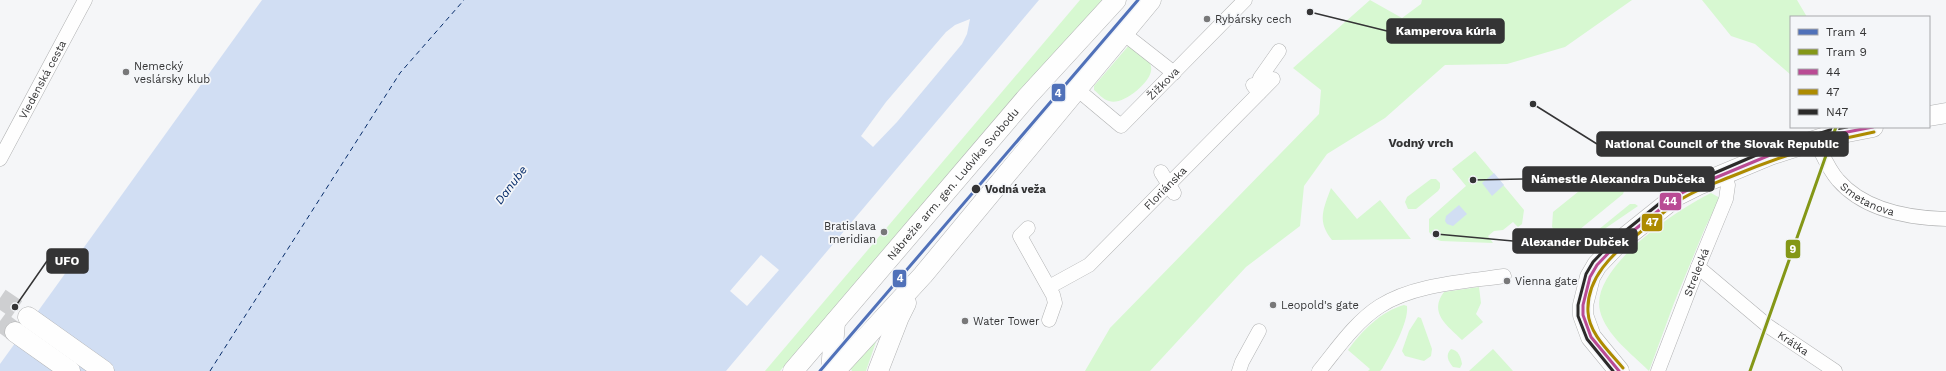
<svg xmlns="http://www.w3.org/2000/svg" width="1946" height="371" font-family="'Work Sans',sans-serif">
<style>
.green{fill:#d7f8d1}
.water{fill:#d1def3}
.pier{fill:#f5f6f8}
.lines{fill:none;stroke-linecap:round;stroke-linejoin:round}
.ferry{stroke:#052b69;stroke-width:1;stroke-dasharray:5 4;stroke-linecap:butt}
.secondary-tunnel{stroke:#cecfd1;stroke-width:20;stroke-dasharray:20 10;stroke-linecap:butt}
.street-casing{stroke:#b1b2b3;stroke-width:15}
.secondary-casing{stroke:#b1b2b3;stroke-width:21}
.street{stroke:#fefefe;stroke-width:14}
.secondary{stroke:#fefefe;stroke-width:20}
.bus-1-casing{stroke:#f4f6f9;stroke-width:6}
.bus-2-casing{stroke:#f4f6f9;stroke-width:6}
.bus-3-casing{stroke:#f4f6f9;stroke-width:6}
.bus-1{stroke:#b94b94;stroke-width:3}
.bus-2{stroke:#ad8b00;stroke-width:3}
.bus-3{stroke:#2b2a29;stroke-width:3}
.tram-1-casing{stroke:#f4f6f9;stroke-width:6}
.tram-2-casing{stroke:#f4f6f9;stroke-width:6}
.tram-1{stroke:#5071b9;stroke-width:3}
.tram-2{stroke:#849717;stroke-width:3}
.poi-dot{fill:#787879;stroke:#f4f6f9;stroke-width:1.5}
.stop-dot{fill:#343435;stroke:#f4f6f9;stroke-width:1.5}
.labels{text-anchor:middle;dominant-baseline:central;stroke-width:3.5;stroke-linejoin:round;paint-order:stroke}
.poi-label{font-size:11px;fill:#343435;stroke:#f4f6f9;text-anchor:start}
.street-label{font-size:11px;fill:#343435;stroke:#f4f6f9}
.stop-label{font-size:11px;font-weight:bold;fill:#343435;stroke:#f4f6f9;text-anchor:start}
.neighbourhood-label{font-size:12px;font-weight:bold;fill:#343435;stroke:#f4f6f9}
.water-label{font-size:12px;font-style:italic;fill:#052b69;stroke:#f4f6f9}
.leader{fill:none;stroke:#343435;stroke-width:1.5}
.callout-dot{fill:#343435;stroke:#f4f6f9;stroke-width:1.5}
.callout{fill:#343435;stroke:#343435;stroke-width:1.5}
.callout-label{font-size:12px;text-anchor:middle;font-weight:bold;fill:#fff}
.line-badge{stroke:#f4f6f9;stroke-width:1.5}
.badge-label{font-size:11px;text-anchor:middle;font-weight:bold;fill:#fff}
</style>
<rect width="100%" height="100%" fill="#f5f6f8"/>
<g class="green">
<path d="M1080,0H1102L780,371H765Z"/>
<path d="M1370,0L1402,18L1421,4L1422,0H1632L1565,47L1507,64L1445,65L1385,118L1327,154L1304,186L1300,226L1246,267L1150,371H1085L1110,328L1319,114L1321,90L1293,68Z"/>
<path d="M1702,0H1797L1807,17H1791V75L1755,44L1731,36Z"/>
<path d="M1130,44L1150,61C1150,64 1152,68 1151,71C1149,84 1122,106 1109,101C1103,100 1098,93 1094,90V86Z"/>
<path d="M1475,151L1524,210L1522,224L1518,227L1513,222L1503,230L1494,231L1488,236L1493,243L1441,241L1435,239L1429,232V219L1466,186L1452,169Z"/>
<path d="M1610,169C1624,170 1629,181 1623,194L1568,239L1560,231L1557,233L1552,227L1553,212L1604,171Z"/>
<path d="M1431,179H1436L1440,183V188L1438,191L1416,209H1408L1405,202L1407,197Z"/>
<path d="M1331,188L1357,219L1380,200L1411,239L1332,240C1317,221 1323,210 1331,188Z"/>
<path d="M1711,193L1720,198L1705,228L1674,303L1649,371C1632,354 1606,335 1600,311C1589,268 1678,209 1711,193Z"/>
<path d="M1630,204H1635L1638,206L1600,232L1598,230Z"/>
<path d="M1479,287L1481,303L1476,314L1483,322L1462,340C1448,326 1428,313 1444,292Z"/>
<path d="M1404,305L1407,306C1409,323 1390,355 1382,369L1380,371H1368L1370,369L1348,350C1362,331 1381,311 1404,305Z"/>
<path d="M1418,317L1421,318L1432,349L1431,356L1424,361L1405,356L1402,351L1409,331Z"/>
<path d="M878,336L866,371H852L850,367Z"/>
<path d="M1451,349C1458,350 1461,357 1462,364L1460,368L1453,367C1448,361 1445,355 1451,349Z"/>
<path d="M1493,349L1513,371H1469Z"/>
</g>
<g class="water">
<path d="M262,0H1039L726,371H0V364Z"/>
<path d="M1494,173L1504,185L1492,196L1482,183Z"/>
<path d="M1459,205L1467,214L1453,226L1447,224L1445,221L1446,216Z"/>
</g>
<g class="pier">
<path d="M970,19L967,34L962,44L897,122L873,147L861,136L886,102L946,32L955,25Z"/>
<path d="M761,255L779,270L747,306L730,291Z"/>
</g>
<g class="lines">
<path class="ferry" d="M210,371L400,73L464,0"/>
<g class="secondary-tunnel">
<path d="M0,298L28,317"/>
<path d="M0,321L15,332"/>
</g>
<g class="street-casing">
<g id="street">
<path d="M1123,33L1174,73"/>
<path d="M1253,85L1259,93L1260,78L1279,51"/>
<path id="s1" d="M1078,90L1121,126L1245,0"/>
<path id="s2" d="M1815,140C1822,153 1828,169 1838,180C1864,210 1909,218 1946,219"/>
<path id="s3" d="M0,159L85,0"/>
<path d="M1161,172L1174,193"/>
<path d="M1028,228L1020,236L1053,295L1055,303L1049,320"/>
<path id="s4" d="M1698,267L1768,326L1835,371"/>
<path id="s5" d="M1049,287L1089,265L1273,79"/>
<path d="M1239,371L1242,362L1259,331"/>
<path d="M1319,371C1337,349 1355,322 1380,306C1415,284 1464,282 1504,276"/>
<path id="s6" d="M1658,371L1698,267L1726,199L1728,185L1723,174"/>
</g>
</g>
<g class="secondary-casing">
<g id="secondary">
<path d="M1929,116L1946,113"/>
<path d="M28,317L104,371"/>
<path d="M15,332L70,371"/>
<path id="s7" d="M793,371L1027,97L1116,0"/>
<path d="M831,371L835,322"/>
<path d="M835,371L923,275L1151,0"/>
<path d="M878,371L899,317L906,303"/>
<path d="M1619,371L1591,337L1583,315V305L1590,277L1597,265L1618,243L1678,195L1698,185L1770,155L1832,135L1873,127"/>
</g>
</g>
<use href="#street" class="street"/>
<use href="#secondary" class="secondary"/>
<g class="bus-1-casing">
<path id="bus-1" d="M1619,371L1591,337L1583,315V305L1590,277L1597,265L1618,243L1678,195L1698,185L1770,155L1832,135L1873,127"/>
</g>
<g class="bus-2-casing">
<path id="bus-2" d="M1623,368C1610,352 1589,334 1588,312C1586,278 1613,253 1638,234C1652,223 1665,210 1680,200C1695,190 1713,184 1730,177C1778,157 1823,142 1874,132"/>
</g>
<g class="bus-3-casing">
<path id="bus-3" d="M1613,371L1587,339L1578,316V305L1586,274L1593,262L1614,240L1675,191L1696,181L1768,150L1830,130L1847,127"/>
</g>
<use href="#bus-1" class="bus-1"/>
<use href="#bus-2" class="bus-2"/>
<use href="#bus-3" class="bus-3"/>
<g class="tram-1-casing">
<path id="tram-1" d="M820,371L1138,0"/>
</g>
<g class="tram-2-casing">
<path id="tram-2" d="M1750,371L1836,127"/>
</g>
<use href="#tram-1" class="tram-1"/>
<use href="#tram-2" class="tram-2"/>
</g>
<g class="poi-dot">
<circle cx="1207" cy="19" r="4"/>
<circle cx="126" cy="72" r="4"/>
<circle cx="884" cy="232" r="4"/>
<circle cx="1507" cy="281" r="4"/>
<circle cx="1273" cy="305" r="4"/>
<circle cx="965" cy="321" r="4"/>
</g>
<circle class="stop-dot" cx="976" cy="189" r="5"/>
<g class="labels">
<g class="poi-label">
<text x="1215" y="19">Rybársky cech</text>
<text x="134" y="66">Nemecký<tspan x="134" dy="13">veslársky klub</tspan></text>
<text x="876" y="226" text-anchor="end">Bratislava<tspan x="876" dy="13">meridian</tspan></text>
<text x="1515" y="281">Vienna gate</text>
<text x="1281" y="305">Leopold's gate</text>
<text x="973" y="321">Water Tower</text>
</g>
<g class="street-label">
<text stroke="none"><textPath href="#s3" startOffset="90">Viedenská cesta</textPath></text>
<text stroke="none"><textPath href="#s1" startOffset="116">Žižkova</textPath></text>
<text stroke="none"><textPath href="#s7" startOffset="246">Nábrežie arm. gen. Ludvíka Svobodu</textPath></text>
<text stroke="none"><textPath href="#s5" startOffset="154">Floriánska</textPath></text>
<text stroke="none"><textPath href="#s2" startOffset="82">Smetanova</textPath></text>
<text stroke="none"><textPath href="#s6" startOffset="106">Strelecká</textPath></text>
<text stroke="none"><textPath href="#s4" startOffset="122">Krátka</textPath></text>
</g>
<g class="stop-label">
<text x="985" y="189">Vodná veža</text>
</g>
<g class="neighbourhood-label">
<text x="1421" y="143">Vodný vrch</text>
</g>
<g class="water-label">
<text transform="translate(511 185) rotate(-53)">Danube</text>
</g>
</g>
<path class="leader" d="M1310 12L1387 31M1533 104L1597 144M1473 180L1523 179M1436 234L1513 241M15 307L47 261"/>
<g class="callout-dot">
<circle cx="1310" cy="12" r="4"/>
<circle cx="1533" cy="104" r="4"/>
<circle cx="1473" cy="180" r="4"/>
<circle cx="1436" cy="234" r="4"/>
<circle cx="15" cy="307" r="4"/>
</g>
<g class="callout">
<rect x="1387" y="19" width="117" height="24" rx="4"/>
<rect x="1597" y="132" width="251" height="24" rx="4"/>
<rect x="1523" y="167" width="191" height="24" rx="4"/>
<rect x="1513" y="229" width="124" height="24" rx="4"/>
<rect x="47" y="249" width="41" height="24" rx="4"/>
</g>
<g class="callout-label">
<text x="1446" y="35">Kamperova kúria</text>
<text x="1722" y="148">National Council of the Slovak Republic</text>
<text x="1618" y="183">Námestie Alexandra Dubčeka</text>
<text x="1575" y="246">Alexander Dubček</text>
<text x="67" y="265">UFO</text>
</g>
<g class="line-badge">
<rect x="1051" y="83" width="15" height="19" rx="4" fill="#5071b9"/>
<rect x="1659" y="192" width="23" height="19" rx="4" fill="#b94b94"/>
<rect x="1641" y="213" width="22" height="19" rx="4" fill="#ad8b00"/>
<rect x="1785" y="239" width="16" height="20" rx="4" fill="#849717"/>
<rect x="892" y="269" width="15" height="19" rx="4" fill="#5071b9"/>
</g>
<g class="badge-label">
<text x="1058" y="97">4</text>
<text x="1670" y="205">44</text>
<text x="1652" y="226">47</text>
<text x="1793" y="253">9</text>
<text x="900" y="282">4</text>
</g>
<rect x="1790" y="16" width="140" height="112" fill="#f4f6f9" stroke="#a7a8ab"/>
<rect x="1798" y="29" width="20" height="6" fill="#5071b9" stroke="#a7a8ab"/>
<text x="1826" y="36" font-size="12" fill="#343435">Tram 4</text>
<rect x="1798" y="49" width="20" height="6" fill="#849717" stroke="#a7a8ab"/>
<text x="1826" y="56" font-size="12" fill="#343435">Tram 9</text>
<rect x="1798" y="69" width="20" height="6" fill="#b94b94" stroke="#a7a8ab"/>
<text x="1826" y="76" font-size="12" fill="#343435">44</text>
<rect x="1798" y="89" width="20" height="6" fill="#ad8b00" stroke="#a7a8ab"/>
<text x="1826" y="96" font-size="12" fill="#343435">47</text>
<rect x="1798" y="109" width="20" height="6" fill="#2b2a29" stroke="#a7a8ab"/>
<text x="1826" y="116" font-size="12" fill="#343435">N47</text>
</svg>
